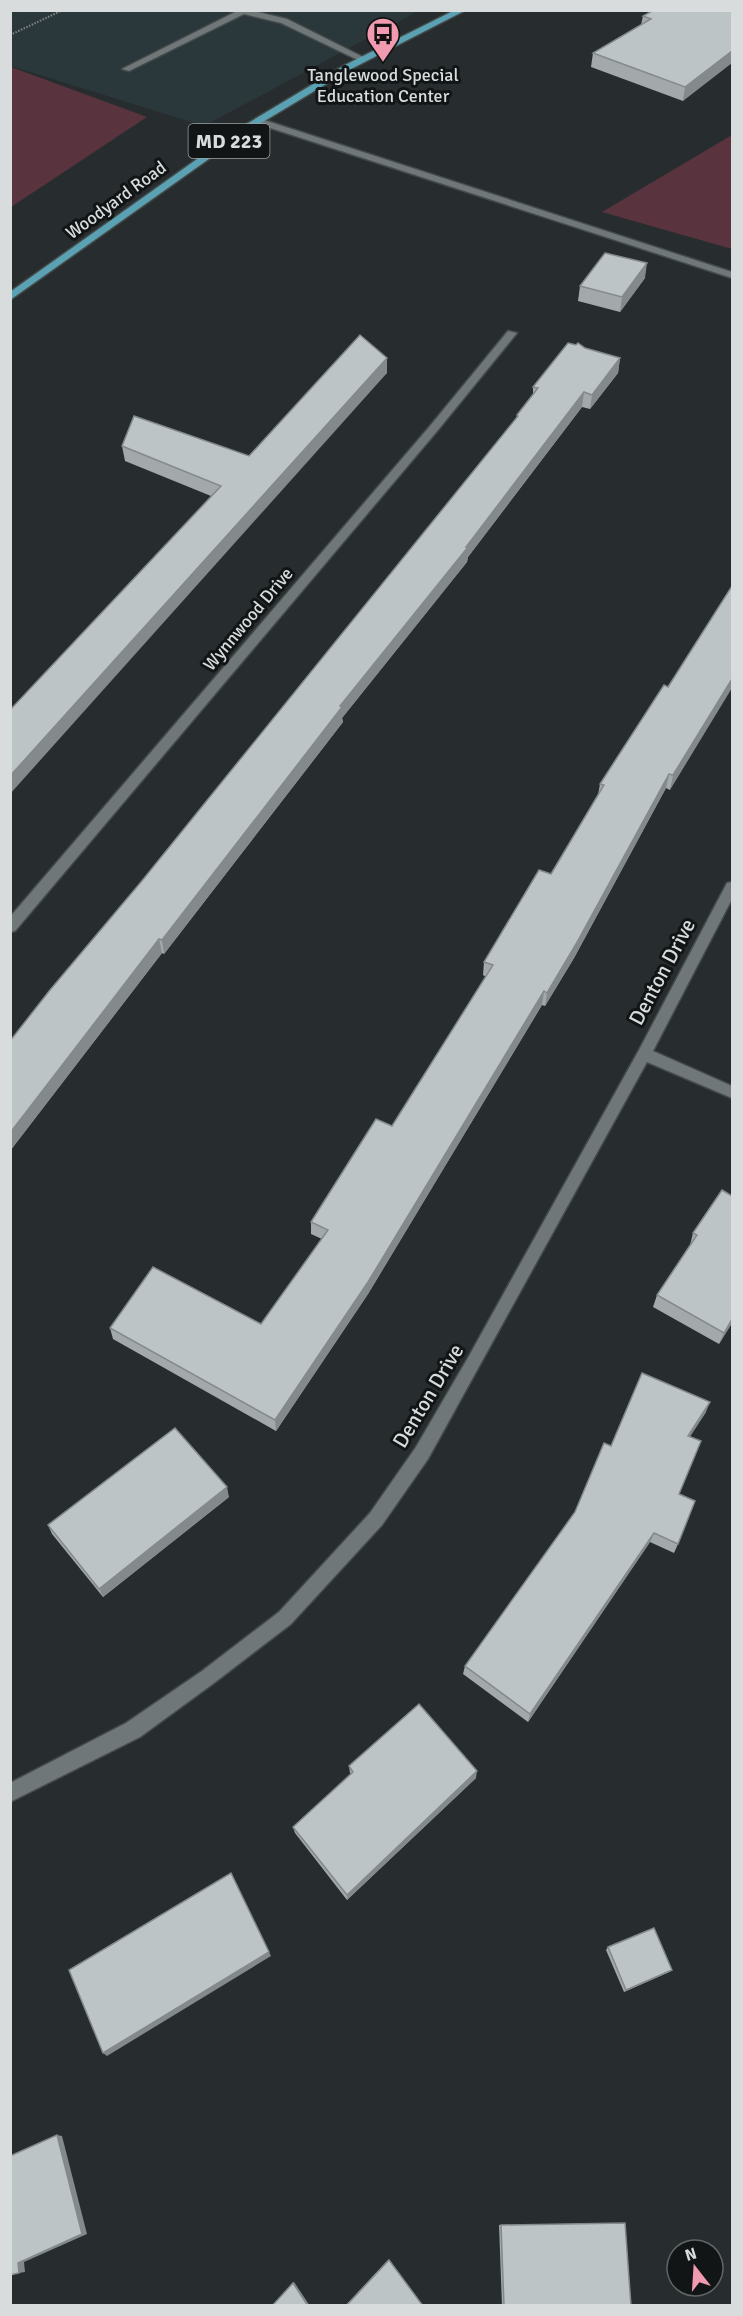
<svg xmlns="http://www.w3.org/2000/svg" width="743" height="2316" font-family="Signika,sans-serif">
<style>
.built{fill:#2b383b}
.green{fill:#59333d}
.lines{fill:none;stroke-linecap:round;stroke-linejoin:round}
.minor-casing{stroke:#44494a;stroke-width:3}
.major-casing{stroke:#44494a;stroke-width:3}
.path{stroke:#808586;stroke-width:2;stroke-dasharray:1.5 1.5;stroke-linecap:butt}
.minor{fill:#707779;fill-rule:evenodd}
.major{fill:#5aa2b3;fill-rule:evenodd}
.wall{fill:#a3a9aa}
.shaded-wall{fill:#84898b}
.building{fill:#bdc4c6;stroke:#84898b;stroke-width:1.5}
.labels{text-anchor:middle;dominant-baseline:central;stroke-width:6;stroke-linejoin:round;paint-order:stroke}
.far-poi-label{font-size:18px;fill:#d8dcdd;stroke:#121515}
.far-street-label{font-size:18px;fill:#d8dcdd;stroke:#121515}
.shield{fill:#121515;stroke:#9da0a1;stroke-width:1.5}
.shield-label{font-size:20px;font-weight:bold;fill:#d8dcdd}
.street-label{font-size:21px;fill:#d8dcdd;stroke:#121515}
</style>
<rect width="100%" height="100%" fill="#272d2e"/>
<path class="built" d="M10,11H418L204,126L11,66Z"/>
<g class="green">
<path d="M11,67L147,117L11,207Z"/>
<path d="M732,135V249L602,212Z"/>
</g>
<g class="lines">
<g class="minor-casing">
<g id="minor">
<path d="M232,10H250L287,19L367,59L360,61L281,23L244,14L129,71L122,69L235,12Z"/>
<path d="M258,118L732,272V278L255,123V119Z"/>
<path d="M508,331L517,333L438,430L15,931L10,932V917L430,426Z"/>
<path d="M732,882V899L653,1051L732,1086V1098L647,1062L428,1459L382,1525L291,1624L214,1683L140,1737L10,1802V1783L126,1723L202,1671L279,1612L370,1513L416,1447L469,1356L639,1050L727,883Z"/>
</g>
</g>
<g class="major-casing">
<path id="major" d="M455,10H466L351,69L251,129L10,300V292L245,125L345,65Z"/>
</g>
<path class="path" d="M10,35L63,10"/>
<use href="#minor" class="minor"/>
<use href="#major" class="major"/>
</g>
<g class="wall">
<path d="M732,10L683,101L591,67L593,53L641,25L643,16Z"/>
<path d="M645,278L620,312L578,301L580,286Z"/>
<path d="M585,348L620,358L618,373L590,409L582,407L468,557L467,562L342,718L343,722L164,954L162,953L10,1151V1041L141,882L516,419L517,415L533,395V387Z"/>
<path d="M387,358V373L211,496L125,461L122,446L249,456Z"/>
<path d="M732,586L670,790L666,788L574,958L545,1006L542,1005L368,1294L276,1431L113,1339L110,1328L261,1324L322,1239L311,1234V1222L392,1126L486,977L483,975L484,962L551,874L598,795L600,784L668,687Z"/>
<path d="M732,1196V1323L719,1344L653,1307L657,1295L690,1245L693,1233Z"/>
<path d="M706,1412L690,1436L679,1494L678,1544L674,1553L650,1542L528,1722L463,1674L465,1666L575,1512L611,1446Z"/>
<path d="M229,1497L103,1597L52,1534L48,1525Z"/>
<path d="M349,1766L476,1778L347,1900L295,1833L293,1827L351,1774L350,1773Z"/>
<path d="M608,1947L669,1972L624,1992L606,1950Z"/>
<path d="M625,2223L631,2306H502L499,2225Z"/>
<path d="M388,2260L423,2306H345Z"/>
</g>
<g class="shaded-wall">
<path d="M732,51V63L683,101L685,87Z"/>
<path d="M647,263L645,278L620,312L622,297Z"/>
<path d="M387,358V373L10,794V776Z"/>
<path d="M620,358L618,373L590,409L592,395Z"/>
<path d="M584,392L582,407L468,557L467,562L342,718L343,722L164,954L162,940L340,706L466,547Z"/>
<path d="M732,679V688L670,790L673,775Z"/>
<path d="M669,774L666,788L574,958L545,1006L547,993Z"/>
<path d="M159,939L162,953L10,1151V1133Z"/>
<path d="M544,991L542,1005L368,1294L276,1431L275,1420Z"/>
<path d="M732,1319V1323L719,1344L724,1333Z"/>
<path d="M710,1402L706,1412L684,1446L688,1436Z"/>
<path d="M227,1487L229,1497L103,1597L99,1589Z"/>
<path d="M654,1533L650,1542L528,1722L530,1714Z"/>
<path d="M477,1771L476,1778L347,1900V1895Z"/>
<path d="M269,1952L271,1956L107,2056L103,2053Z"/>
<path d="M672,1970L669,1972L624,1992L626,1990Z"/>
<path d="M57,2135L62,2136L87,2234L24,2262L25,2272L19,2273L18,2263Z"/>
<path d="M294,2282L310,2306H308L293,2283Z"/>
</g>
<g class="building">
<path d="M654,10H732V51L685,87L593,53L651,19L643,16Z"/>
<path d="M605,253L647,263L622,297L580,286Z"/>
<path d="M360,335L387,358L10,776V710L221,486L122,446L134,416L249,456Z"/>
<path d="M568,343L576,345L578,343L585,348L620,358L592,395L584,392L466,547H468L340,706L342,707L162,940L159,939L10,1133V1041L50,990L141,882L518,416L517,415L538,388L533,387Z"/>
<path d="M732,586V679L673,775L669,774L576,944L547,993L544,991L368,1282L275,1420L110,1328L153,1267L261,1324L328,1230L311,1222L376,1119L392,1126L493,965L484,962L539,870L551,874L604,785L600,784L664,685L668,687Z"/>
<path d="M722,1190L732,1196V1319L724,1333L657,1295L697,1235L693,1233Z"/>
<path d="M642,1373L710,1402L688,1436L701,1441L679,1494L695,1501L678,1544L654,1533L530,1714L465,1666L575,1512L604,1443L611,1446Z"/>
<path d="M175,1428L227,1487L99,1589L48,1525Z"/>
<path d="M419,1704L477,1771L347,1895L293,1827L353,1772L349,1766Z"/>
<path d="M231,1873L269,1952L103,2053L69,1970Z"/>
<path d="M654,1928L672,1970L626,1990L608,1947Z"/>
<path d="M57,2135L82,2234L18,2263L19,2273L10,2275V2156Z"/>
<path d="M625,2223L631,2306H504L501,2225Z"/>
<path d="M389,2260L423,2306H346Z"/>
<path d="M293,2283L308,2306H272Z"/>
</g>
<defs>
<g id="bus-pin" transform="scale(1.725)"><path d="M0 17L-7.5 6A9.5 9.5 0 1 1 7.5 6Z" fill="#f29ab0" stroke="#121515"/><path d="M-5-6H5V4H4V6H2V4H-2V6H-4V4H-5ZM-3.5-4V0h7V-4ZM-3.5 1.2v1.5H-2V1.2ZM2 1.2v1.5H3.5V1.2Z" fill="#111"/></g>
</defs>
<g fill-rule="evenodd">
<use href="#bus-pin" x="383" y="34"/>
</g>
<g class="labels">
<g class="far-poi-label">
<text x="383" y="75">Tanglewood Special<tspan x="383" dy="21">Education Center</tspan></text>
</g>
<g class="far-street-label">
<text transform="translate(116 200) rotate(-36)">Woodyard Road</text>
<text transform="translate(248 619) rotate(-50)">Wynnwood Drive</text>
</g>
<rect class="shield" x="188.5" y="124" width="81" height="34" rx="4.5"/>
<g class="shield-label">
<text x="229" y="141">MD 223</text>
</g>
<g class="street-label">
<text transform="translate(662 972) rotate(-62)">Denton Drive</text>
<text transform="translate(428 1396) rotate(-59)">Denton Drive</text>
</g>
</g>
<rect width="743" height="2316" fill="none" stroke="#d8dcdd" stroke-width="24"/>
<g transform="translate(695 2268) rotate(343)"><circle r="28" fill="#121515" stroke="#616565" stroke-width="1.5"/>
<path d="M0-4.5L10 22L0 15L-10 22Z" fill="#f29ab0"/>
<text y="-9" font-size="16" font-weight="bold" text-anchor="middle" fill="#d8dcdd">N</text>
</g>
</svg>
